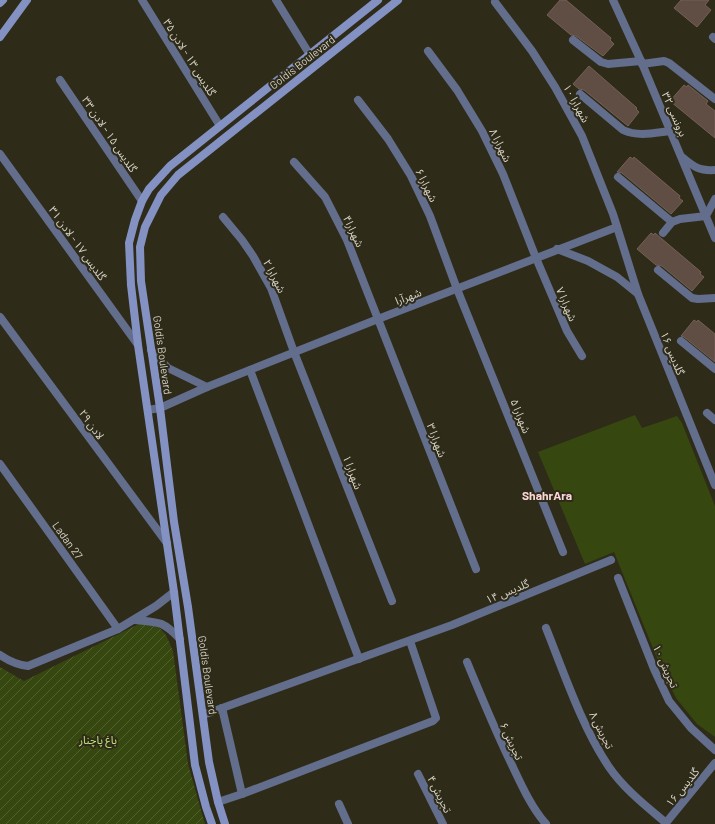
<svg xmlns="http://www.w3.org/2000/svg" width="715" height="824" font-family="Barlow,'Noto Sans Arabic',sans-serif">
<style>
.park{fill:#36470f}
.garden{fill:url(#garden-furrows)}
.building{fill:#604d43;stroke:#746157}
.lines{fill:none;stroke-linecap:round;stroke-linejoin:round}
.street{stroke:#636d8c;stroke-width:8}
.secondary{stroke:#8392c3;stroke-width:8}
.labels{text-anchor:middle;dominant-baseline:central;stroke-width:4;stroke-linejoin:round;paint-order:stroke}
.street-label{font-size:11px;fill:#d5d2c7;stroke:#2f2b19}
.park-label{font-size:11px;fill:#c1e67c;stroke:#2f2b19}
.neighbourhood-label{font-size:12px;font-weight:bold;fill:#fad6d6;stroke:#2f2b19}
</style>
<defs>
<pattern id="garden-furrows" width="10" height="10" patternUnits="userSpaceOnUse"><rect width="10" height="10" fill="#36470f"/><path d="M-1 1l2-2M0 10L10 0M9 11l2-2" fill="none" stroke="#526130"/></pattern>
</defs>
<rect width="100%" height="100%" fill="#2f2b19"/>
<path class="park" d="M635,415L642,428L677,416L682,423L715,506V737L697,724L676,698L661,668L614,552L585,564L538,452Z"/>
<path class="garden" d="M141,623H155L166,635L173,651L188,764L205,824H0V667L24,681Z"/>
<g class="building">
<path d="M560,0H566L611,38L610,40L614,44L603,56L576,36L571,35L547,15Z"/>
<path d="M681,0H709L705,5L711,10L697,27L674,8Z"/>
<path d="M589,66L637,108L636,109L639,112L628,126L584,90L579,89L573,84Z"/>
<path d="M684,85L687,87L688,85L708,101L706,104L715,111V138L670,101Z"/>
<path d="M630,157L633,159L634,157L680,196L679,198L683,201L671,214L622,173L617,172Z"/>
<path d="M651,233L654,235L655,233L701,272L700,274L704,277L692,291L662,266L656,265L637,249Z"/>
<path d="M694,320L697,322L698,320L715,334V362L684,337L681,336Z"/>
</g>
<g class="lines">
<g class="street">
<path d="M142,0L220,126"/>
<path d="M276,0L310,55"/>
<path d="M613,0L641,61L715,238"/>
<path d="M495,2L532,51L555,87L582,136L613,214L638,294L715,485"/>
<path d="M713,37L715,39"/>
<path d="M573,40L601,62L608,64L641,61"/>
<path d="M428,51L457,90L482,131L503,174L536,258L567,331L582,356"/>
<path d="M642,64L664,61L669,63L715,99"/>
<path d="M60,80L142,201"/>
<path d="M580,94L623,130C638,137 654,133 670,131"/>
<path d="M358,100L388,139L411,176L430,216L457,289L563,552"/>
<path d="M0,154L138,345"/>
<path d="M682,157C694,167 699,171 715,170"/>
<path d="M294,162L325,197L347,240L476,569"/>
<path d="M618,177L672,222"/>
<path d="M223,217L242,240L253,256L271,288L294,352L392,601"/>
<path d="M663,233L672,222L680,219L706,216L715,199"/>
<path d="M557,249L588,261L617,277L638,294"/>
<path d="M658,270L692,298L698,299L715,298"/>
<path d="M0,317L167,543"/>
<path d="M681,341L715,369"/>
<path d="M151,350L168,368L207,387"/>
<path d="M250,370L359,659"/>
<path d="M148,410L160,408L207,387L378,319L617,227"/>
<path d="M707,413L715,420"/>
<path d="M0,464L118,629"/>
<path d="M618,578L654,669L669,701L691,728L715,750"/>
<path d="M135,620C159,622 163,621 180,639"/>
<path d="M546,628C564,673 582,727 609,767C624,789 646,806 666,823"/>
<path d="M0,655C9,661 17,665 28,666L118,629L156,606L174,592"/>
<path d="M467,662C481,696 495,730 511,763C521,784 531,807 546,824"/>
<path d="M222,708L242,794"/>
<path d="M203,715L452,625L611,560"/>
<path d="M418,774L443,824"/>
<path d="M218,802L242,794L433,721L436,718L410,641"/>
<path d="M339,804L348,824"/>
<path d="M665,824L715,763"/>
</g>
<g class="secondary">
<path d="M0,3L3,0"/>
<path d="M0,37L27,0"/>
<path d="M212,824L206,807L195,765L174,592L138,345L131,285L129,243L135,220L142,201L149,189L170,166L378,0"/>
<path d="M225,824L218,802L209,762L188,607L174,522L160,408L141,281L140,247L145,227L161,195L178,175L398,0"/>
</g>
</g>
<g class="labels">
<g class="street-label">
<text transform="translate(190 57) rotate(58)">گلدیس ۱۳ - لادن ۳۵</text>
<text transform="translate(302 62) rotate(-38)">Goldis Boulevard</text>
<text transform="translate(577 103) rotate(61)">شهرارا ۱۰</text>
<text transform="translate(675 114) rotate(67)">برونسی ۳۲</text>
<text transform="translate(110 134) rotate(56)">گلدیس ۱۵ - لادن ۳۳</text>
<text transform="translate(501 145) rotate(64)">شهرارا ۸</text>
<text transform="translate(427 185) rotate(64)">شهرارا ۶</text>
<text transform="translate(354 231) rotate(65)">شهرارا۴</text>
<text transform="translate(78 243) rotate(54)">گلدیس ۱۷ - لادن ۳۱</text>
<text transform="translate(275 276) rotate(63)">شهرارا ۲</text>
<text transform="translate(408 296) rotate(-21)">شهرآرا</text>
<text transform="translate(567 304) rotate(67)">شهرارا ۷</text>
<text transform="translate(673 353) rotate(68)">گلدیس ۱۶</text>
<text transform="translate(163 355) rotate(82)">Goldis Boulevard</text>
<text transform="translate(521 416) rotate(68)">شهرارا ۵</text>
<text transform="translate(92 424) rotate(54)">لادن ۲۹</text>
<text transform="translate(437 440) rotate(69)">شهرارا ۳</text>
<text transform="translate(353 472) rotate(69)">شهرارا ۱</text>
<text transform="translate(68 540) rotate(54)">Ladan 27</text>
<text transform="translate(507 591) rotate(-22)">گلدیس ۱۴</text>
<text transform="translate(666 666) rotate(66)">تجریش ۱۰</text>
<text transform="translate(208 675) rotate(82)">Goldis Boulevard</text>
<text transform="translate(602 730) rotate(63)">تجریش ۸</text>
<text transform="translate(512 741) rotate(65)">تجریش ۶</text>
<text transform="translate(682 787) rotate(-51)">گلدیس ۱۶</text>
<text transform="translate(440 794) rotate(63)">تجریش ۴</text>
</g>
<g class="park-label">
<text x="98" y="739">باغ پاچنار</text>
</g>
<g class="neighbourhood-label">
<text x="547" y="495">ShahrAra</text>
</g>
</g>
</svg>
